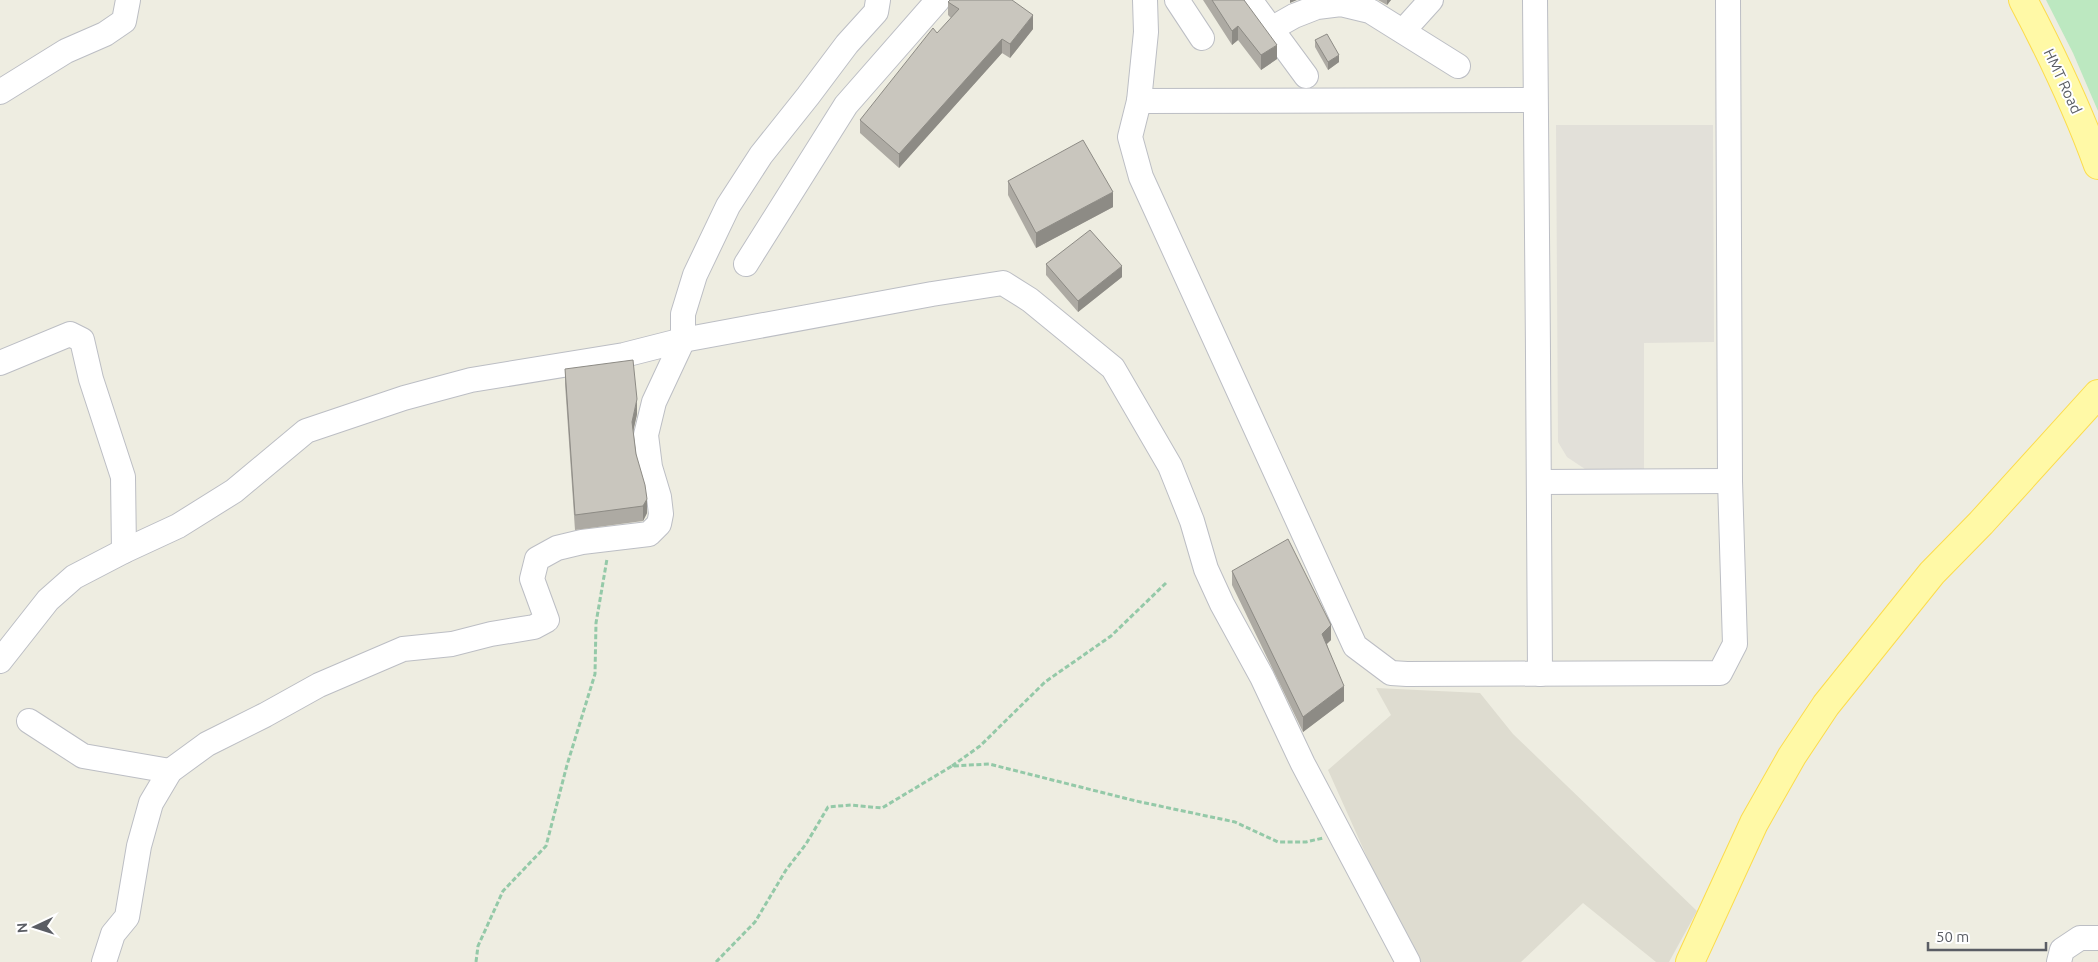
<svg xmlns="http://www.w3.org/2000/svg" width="2098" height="962" font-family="Ubuntu,sans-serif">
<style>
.industrial{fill:#e2e0d9}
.education{fill:#dedcd0}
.green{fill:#bce8c0}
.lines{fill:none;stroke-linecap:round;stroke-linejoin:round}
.minor-casing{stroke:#bcbec4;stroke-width:26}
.major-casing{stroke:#fcdc4d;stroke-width:30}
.path{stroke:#94c9a8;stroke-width:3;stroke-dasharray:5 2.5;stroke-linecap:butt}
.minor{stroke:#fff;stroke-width:24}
.major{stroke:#fff9a6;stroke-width:28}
.wall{fill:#adaaa3}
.shaded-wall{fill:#8d8b85}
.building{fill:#c9c6be;stroke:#8d8b85}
.labels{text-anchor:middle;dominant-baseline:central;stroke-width:4;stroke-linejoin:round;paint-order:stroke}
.street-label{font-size:15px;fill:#5a5d64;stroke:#fff}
</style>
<rect width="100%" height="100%" fill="#eeede1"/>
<path class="industrial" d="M1556,125H1713L1714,342L1644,343V469H1585L1567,457L1558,442Z"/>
<path class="education" d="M1376,688L1480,693L1513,734L1697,911L1669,962H1656L1583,903L1521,962H1421L1371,866L1328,770L1391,715Z"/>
<path class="green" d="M2046,0H2098V111L2073,53Z"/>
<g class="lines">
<g class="minor-casing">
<g id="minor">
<path d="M1145,0L1146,32L1139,101L1130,137L1141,177L1355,646L1391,673L1407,674L1720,673L1735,644L1730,481L1728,0"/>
<path d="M1177,0L1202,38"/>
<path d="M1250,0L1306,76"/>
<path d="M1535,0C1536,225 1540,449 1540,674"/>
<path d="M1271,29L1294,16L1317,7L1341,4L1370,11L1458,66"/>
<path d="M1403,31L1431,0"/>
<path d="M0,92L66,51L105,34L124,21L128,0"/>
<path d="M1139,101L1535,100"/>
<path d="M746,264L846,105L938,0"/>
<path d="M0,363L70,334L82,340L91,379L123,477L124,551"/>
<path d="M1540,482L1730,481"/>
<path d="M0,661L48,600L74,577L124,551L178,526L234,491L306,431L404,398L471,380L624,355L683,340L932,294L1003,283L1030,300L1113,368L1170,466L1192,521L1206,569L1222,604L1262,677L1303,764L1408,962"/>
<path d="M29,721L83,756L170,771"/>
<path d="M104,962L113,934L127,917L139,846L151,803L170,771L207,744L265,715L319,685L403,649L452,644L491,634L534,627L547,620L532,579L537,559L557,548L582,542L649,534L659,524L661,514L659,497L650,467L646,435L654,402L683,340V314L695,275L728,206L761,155L808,96L847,44L876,12L878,0"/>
<path d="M2059,962L2062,950L2080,938H2098"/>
</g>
</g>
<g class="major-casing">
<g id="major">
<path d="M2023,0C2052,55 2077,107 2098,165"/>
<path d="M1690,962L1754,823L1792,756L1826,705L1932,573L1981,523L2098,394"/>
</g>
</g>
<g class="path">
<path d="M952,766L980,746L1045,682L1111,636L1166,583"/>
<path d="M476,962L478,946L503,891L546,846L567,765L595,674L596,623L607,559"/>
<path d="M716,962L755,922L786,870L806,844L828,807L851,805L882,808L952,766L989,764L1136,801L1235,822L1278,842H1306L1323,838"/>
</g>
<use href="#minor" class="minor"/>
<use href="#major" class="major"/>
</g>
<g class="wall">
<path d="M1203,0H1244L1277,59L1261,70L1238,40L1232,45Z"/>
<path d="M1378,0H1391L1387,5Z"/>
<path d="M948,2L1033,29L1010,58L1002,53L899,168L860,133V120L951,18L948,15Z"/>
<path d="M1315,40L1339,62L1328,70L1315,47Z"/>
<path d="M1008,181L1113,207L1036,248L1008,195Z"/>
<path d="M1046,264L1122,277L1078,312L1046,275Z"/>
<path d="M565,369L637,414L633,431L636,454L647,513L643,521L575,530L565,384Z"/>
<path d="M1232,571L1331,640L1327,644L1344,701L1303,732L1232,585Z"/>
</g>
<g class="shaded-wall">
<path d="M1290,0H1297L1290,3Z"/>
<path d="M1387,0H1391L1387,5Z"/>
<path d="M1033,15V29L1010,58V44Z"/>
<path d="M1238,26V40L1232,45V31Z"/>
<path d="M1002,39V53L899,168V154Z"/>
<path d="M1277,45V59L1261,70V55Z"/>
<path d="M1339,55V62L1328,70V62Z"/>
<path d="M1113,192V207L1036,248V233Z"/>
<path d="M1122,266V277L1078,312V301Z"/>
<path d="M637,399V414L632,437V422Z"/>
<path d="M647,499V513L643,521V506Z"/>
<path d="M1331,625V640L1322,648V634Z"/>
<path d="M1344,686V701L1303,732V717Z"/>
</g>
<g class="building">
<path d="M950,0H1012L1033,15L1010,44L1002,39L899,154L860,120L933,28L937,33L959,9L948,2Z"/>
<path d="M1212,0H1244L1277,45L1261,55L1238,26L1232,31Z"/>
<path d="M1327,34L1339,55L1328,62L1315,40Z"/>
<path d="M1083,140L1113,192L1036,233L1008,181Z"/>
<path d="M1090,230L1122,266L1078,301L1046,264Z"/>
<path d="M633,360L637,399L632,422L636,454L645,485L647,499L643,506L575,515L565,369Z"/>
<path d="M1288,539L1331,625L1322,634L1344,686L1303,717L1232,571Z"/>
</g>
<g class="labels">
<g class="street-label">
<text transform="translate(2063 81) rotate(65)">HMT Road</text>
</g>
</g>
<g transform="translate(35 927) rotate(266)" stroke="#ffffff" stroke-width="4" paint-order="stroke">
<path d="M0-4L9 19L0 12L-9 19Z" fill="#5a5d64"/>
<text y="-8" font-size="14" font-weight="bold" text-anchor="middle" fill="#5a5d64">N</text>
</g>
<path d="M1928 942v8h118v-8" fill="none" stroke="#5a5d64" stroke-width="2.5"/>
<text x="1936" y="942" font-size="15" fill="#5a5d64" stroke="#ffffff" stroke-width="4" paint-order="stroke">50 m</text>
</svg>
